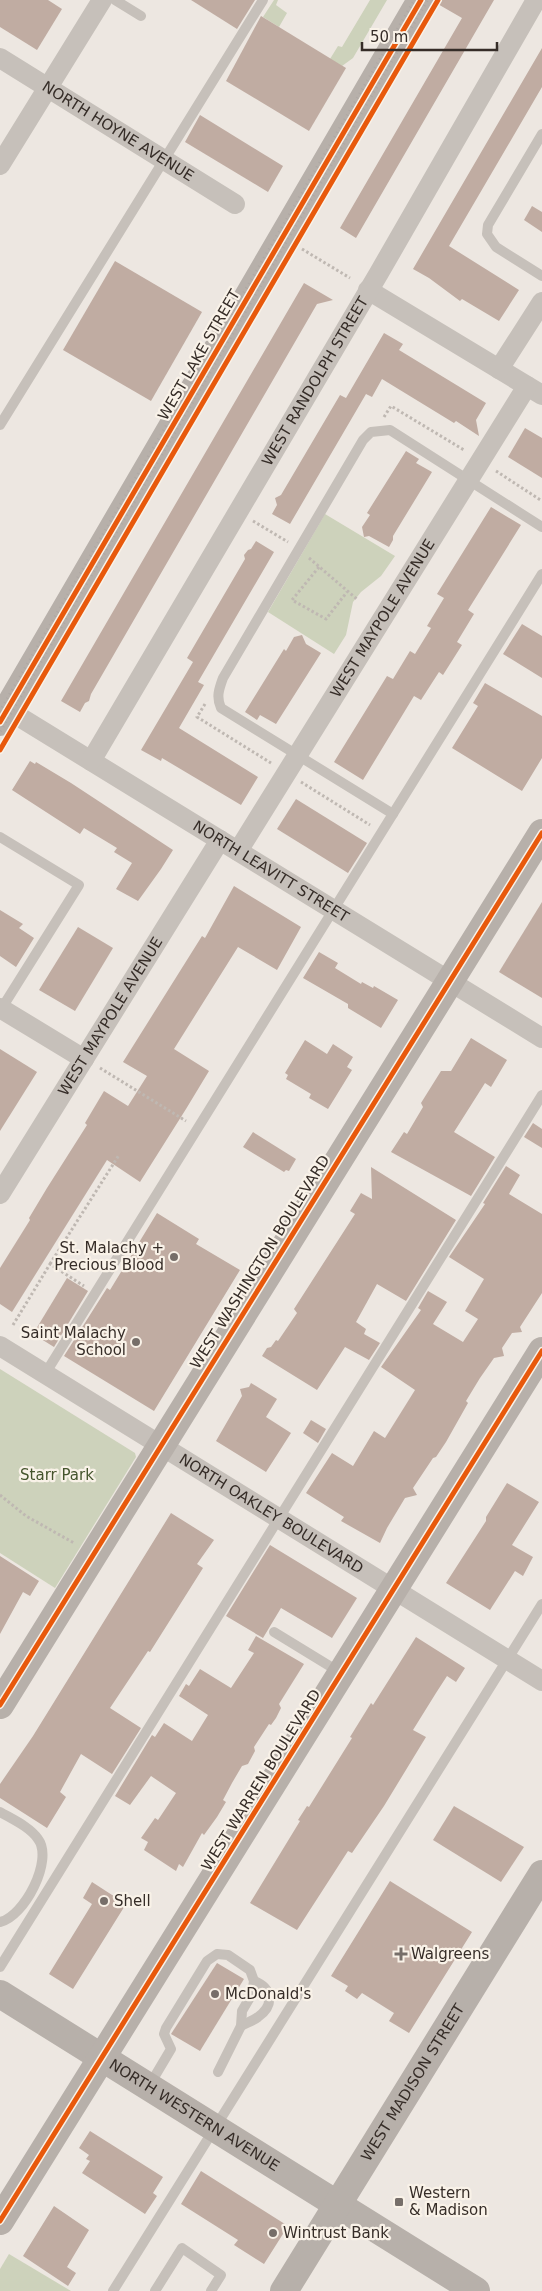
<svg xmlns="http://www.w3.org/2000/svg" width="542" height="2291" font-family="'DejaVu Sans',sans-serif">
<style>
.green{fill:#cdd2bb}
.building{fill:#c0aca2}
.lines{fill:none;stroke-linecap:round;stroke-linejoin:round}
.path{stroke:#bfb8b2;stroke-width:3;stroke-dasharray:2.5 2.5;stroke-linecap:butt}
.lane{stroke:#c6c0ba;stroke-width:10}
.street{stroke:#c6c0ba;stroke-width:20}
.secondary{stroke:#b7b0aa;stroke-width:28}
.rail{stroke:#aea8a4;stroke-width:4;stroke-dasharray:1 4;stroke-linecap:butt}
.cycleway-casing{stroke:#f9f2e8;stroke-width:8}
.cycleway{stroke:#e8590c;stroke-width:5}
.poi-dot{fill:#766e69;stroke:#f9f2e8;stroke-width:2}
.labels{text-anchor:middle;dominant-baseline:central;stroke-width:4.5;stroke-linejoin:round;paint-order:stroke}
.street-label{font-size:15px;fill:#362d28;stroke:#f9f2e8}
.poi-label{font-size:15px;fill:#362d28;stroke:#f9f2e8;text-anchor:start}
.park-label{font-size:15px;fill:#44542c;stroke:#f9f2e8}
</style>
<rect width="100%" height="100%" fill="#ede7e1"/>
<g class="green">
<path d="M274,0H278L276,5L287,13L279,27L263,17Z"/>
<path d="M370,0H387L353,58L342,66L330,59L338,46L342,47Z"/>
<path d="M325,514L395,556L381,576L361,592L353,602L346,635L334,654L268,612Z"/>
<path d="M0,1369L135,1453L136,1457L55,1588L0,1553Z"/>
<path d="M9,2254L71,2291H0V2269Z"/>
</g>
<g class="building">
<path d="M0,0H48L62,9L37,50L0,27Z"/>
<path d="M191,0H255L237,29Z"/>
<path d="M437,0H494L356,238L340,228L462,18L436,3Z"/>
<path d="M261,16L346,68L309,131L226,81Z"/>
<path d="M542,48V87L449,246L519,290L499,321L462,299L460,301L429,278L413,269Z"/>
<path d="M200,115L283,166L268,192L185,142Z"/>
<path d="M532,206L542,212V232L524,220Z"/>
<path d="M115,261L202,312L151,401L63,350Z"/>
<path d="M304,283L333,300L317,304L91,694L89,701L85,703L80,712L61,701Z"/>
<path d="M384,333L403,344L399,350L486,403L476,420L479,436L456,421L454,423L382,379L372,397L366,394L290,524L272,514L277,505L275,498L281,495L340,395L346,398Z"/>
<path d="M525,428L542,438V478L508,457Z"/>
<path d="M406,451L419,459L416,463L432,472L393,536V540L389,547L369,536L364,537L362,527L370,515L367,513Z"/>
<path d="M491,507L521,525L468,610L474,614L457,642L462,645L443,675L439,672L421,700L414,696L363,780L334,762L387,676L393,679L410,651L415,654L431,628L427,626L444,598L437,594Z"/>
<path d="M256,541L274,552L198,682L204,685L179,728L258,777L241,805L162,758L161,761L141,750L193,662L187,658L245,559L244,555L248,550L251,549Z"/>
<path d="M522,624L542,636V678L503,654Z"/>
<path d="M302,635L306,644L321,653L276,724L260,715L257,720L245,712L284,649L286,651L294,637Z"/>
<path d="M485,683L542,716V758L522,791L452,748L478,706L473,703Z"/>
<path d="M30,761L35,764L36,762L71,783L173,850L161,869L138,901L116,889L132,863L114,852L117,848L84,828L80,834L12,790Z"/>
<path d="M296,799L367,843L348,873L277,829Z"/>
<path d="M234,886L301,927L277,970L238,947L174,1049L209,1071L186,1109L140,1182L107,1160L12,1312L0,1304V1268L30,1220L29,1218L47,1188L87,1125L85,1123L104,1091L128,1106L147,1076L123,1062L202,936L205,938Z"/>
<path d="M542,902V998L499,972Z"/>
<path d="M0,910L23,924L19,928L34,938L16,967L0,956Z"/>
<path d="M78,927L113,948L75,1011L39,990Z"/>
<path d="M319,952L338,963L335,968L361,984L362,982L373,988L374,986L398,1000L381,1028L348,1008V1004L303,978Z"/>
<path d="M471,1038L507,1060L491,1087L485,1083L454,1132L495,1157L471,1196L391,1152L404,1132L407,1134L423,1107L421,1103L441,1071H451Z"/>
<path d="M305,1040L327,1054L333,1044L353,1057L347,1067L352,1070L328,1109L309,1098L311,1094L286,1079L288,1075L285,1073Z"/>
<path d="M0,1049L37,1072L0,1131Z"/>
<path d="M533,1123L542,1129V1148L524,1137Z"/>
<path d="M253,1132L296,1159L289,1171L286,1170L284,1172L243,1147Z"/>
<path d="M506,1166L520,1175L509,1194L542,1214V1293L520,1327L522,1332L512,1333L502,1348L504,1356L494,1358L480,1378L466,1401L468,1403L446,1442L436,1457L433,1458L413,1488L417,1495L405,1498L387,1528L380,1543L341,1521L344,1517L306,1493L332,1453L353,1466L374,1431L385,1438L415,1390L381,1367L421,1310L418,1308L428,1291L447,1302L433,1324L463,1342L478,1319L465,1311L484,1279L449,1257L485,1204L483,1203Z"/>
<path d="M371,1167L456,1220L406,1301L377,1284L356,1322L366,1329L364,1334L380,1343L369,1360L345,1347L317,1390L262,1356L267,1348L271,1347L276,1340L278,1341L297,1313L294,1309L355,1214L350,1211L361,1193L372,1199Z"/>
<path d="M157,1213L199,1239L196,1244L240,1270L154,1411L64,1356L107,1288L110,1290Z"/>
<path d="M67,1278L88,1291L54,1347L33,1334Z"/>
<path d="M251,1383L277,1399L266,1417L291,1433L266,1472L216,1441L242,1396L240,1389L249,1387Z"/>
<path d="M311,1420L326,1429L318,1443L303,1433Z"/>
<path d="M507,1483L539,1502L512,1545L533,1557L523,1576L515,1571L490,1610L446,1583L486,1521V1517Z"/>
<path d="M171,1513L214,1540L197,1564L203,1568L150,1652L148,1651L110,1708L141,1728L112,1774L81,1754L60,1792L66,1797L47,1828L0,1798V1784L33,1736Z"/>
<path d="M270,1545L357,1598L332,1638L281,1608L263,1638L226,1616Z"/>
<path d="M0,1556L39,1581L30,1596L23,1592L0,1634Z"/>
<path d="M256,1636L304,1664L279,1704L281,1708L276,1718L271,1725L269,1724L254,1747L255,1751L248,1764L242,1766L232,1783L223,1800L226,1802L217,1817L204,1835L202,1833L183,1867L179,1864L176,1871L144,1850L148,1842L141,1838L155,1818L158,1820L176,1793L151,1776L130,1805L115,1796L152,1735L155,1737L164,1723L192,1741L208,1715L179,1696L186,1684L189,1686L200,1669L231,1688L254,1653L248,1650Z"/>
<path d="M416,1637L465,1668L456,1682L447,1676L436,1693L413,1730L426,1737L384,1806L352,1853L348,1851L297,1930L250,1903L300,1821L298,1820L307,1806L309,1807L352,1738L350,1737L371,1703L373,1705Z"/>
<path d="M454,1806L524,1847L501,1882L433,1840Z"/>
<path d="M390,1881L472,1932L409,2033L389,2021L394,2013L362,1993L357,1999L345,1991L348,1986L331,1976Z"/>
<path d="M92,1882L126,1904L73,1989L49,1974L92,1904L83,1898Z"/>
<path d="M217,1963L244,1979L200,2051L171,2034Z"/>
<path d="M90,2131L163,2177L153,2193L157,2196L145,2214L82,2173L90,2161L86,2159L89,2155L79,2148Z"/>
<path d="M201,2171L288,2226L264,2264L234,2245L238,2240L181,2204Z"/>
<path d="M54,2206L89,2230L67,2267L76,2273L68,2286L23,2256Z"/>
</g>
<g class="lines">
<g class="path">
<path d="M302,249L350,278"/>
<path d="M384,417L391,406L464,450"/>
<path d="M496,471L542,501"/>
<path d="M253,521L288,542"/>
<path d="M309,558L358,600"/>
<path d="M319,567L292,600L326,619L347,592"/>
<path d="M205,704L197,717L271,763"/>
<path d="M301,782L370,825"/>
<path d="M100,1068L186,1121"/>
<path d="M50,1264L119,1155"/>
<path d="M13,1325L50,1264L84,1286"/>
<path d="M0,1495L26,1516L74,1543"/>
</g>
<g class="lane">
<path d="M115,0L141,16"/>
<path d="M542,134L488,225L487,234L496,247L542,276"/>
<path d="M0,425L263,0"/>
<path d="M393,814L221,708C216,697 219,689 223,678L363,440L371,432L390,430L542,527"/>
<path d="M0,837L79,885L0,1011"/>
<path d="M45,1374L542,574"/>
<path d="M274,1632L341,1673"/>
<path d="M0,1812C12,1819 30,1827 38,1839C54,1860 24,1917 0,1922"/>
<path d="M0,1967L542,1095"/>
<path d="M241,2026C246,2023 253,2021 258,2017C275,2005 272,1988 254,1981"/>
<path d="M149,2086L171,2049L164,2034L166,2028L207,1961L217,1954L228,1955L250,1970L254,1981L252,1994L242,2011L241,2026L218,2072"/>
<path d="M113,2291L542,1604"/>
<path d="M155,2291L182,2248L221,2275L211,2291"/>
</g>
<g class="street">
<path id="s1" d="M0,58L235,204"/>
<path d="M0,165L102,0"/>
<path d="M368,290L542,395"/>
<path d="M499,369L542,302"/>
<path id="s2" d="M0,705L542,1038"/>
<path id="s3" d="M91,761L379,273L536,0"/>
<path id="s4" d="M238,851L527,386"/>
<path d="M0,1008L84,1059"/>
<path id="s5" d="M0,1194L220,840"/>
<path id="s6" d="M0,1346L542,1681"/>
</g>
<g class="secondary">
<path d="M0,722L421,0"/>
<path d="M0,1705L542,833"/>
<path id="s7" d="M0,1994L476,2291"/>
<path d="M0,2221L542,1351"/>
<path id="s8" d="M284,2291L542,1874"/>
</g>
<g class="rail">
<path d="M0,712L415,0"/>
<path d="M0,731L427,0"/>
</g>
<g class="cycleway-casing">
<g id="cycleway">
<path d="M0,722L421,0"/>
<path d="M0,750L438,0"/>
<path d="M0,1705L542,833"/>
<path d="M0,2221L542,1351"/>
</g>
</g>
<use href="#cycleway" class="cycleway"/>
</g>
<g class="poi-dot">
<circle cx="174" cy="1257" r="5"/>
<circle cx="136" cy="1342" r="5"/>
<circle cx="104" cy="1901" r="5"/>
<path d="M398.5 1946.5h5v5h5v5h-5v5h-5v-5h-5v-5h5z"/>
<circle cx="215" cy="1994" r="5"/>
<rect x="394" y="2197" width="10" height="10" rx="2.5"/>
<circle cx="273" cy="2233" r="5"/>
</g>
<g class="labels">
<g class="street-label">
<text stroke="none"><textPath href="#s1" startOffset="139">NORTH HOYNE AVENUE</textPath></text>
<text transform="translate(199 355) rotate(-60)">WEST LAKE STREET</text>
<text stroke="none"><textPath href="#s3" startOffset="441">WEST RANDOLPH STREET</textPath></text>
<text stroke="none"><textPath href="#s4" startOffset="274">WEST MAYPOLE AVENUE</textPath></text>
<text stroke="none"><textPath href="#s2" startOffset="318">NORTH LEAVITT STREET</textPath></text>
<text stroke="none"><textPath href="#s5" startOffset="209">WEST MAYPOLE AVENUE</textPath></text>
<text transform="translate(260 1262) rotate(-58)">WEST WASHINGTON BOULEVARD</text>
<text stroke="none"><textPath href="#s6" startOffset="319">NORTH OAKLEY BOULEVARD</textPath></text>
<text transform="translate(261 1780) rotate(-58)">WEST WARREN BOULEVARD</text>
<text stroke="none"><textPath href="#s8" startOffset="245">WEST MADISON STREET</textPath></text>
<text stroke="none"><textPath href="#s7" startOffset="229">NORTH WESTERN AVENUE</textPath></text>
</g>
<g class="poi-label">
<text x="164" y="1248" text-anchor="end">St. Malachy +<tspan x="164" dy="17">Precious Blood</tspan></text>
<text x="126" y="1333" text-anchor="end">Saint Malachy<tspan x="126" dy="17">School</tspan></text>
<text x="114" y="1901">Shell</text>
<text x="411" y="1954">Walgreens</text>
<text x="225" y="1994">McDonald's</text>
<text x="409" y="2193">Western<tspan x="409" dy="17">&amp; Madison</tspan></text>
<text x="283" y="2233">Wintrust Bank</text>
</g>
<g class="park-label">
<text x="57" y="1475">Starr Park</text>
</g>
</g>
<path d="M362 42v8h135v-8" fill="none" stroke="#362d28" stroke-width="2.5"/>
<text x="370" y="42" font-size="15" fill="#362d28" stroke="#f9f2e8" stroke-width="4" paint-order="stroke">50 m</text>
</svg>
